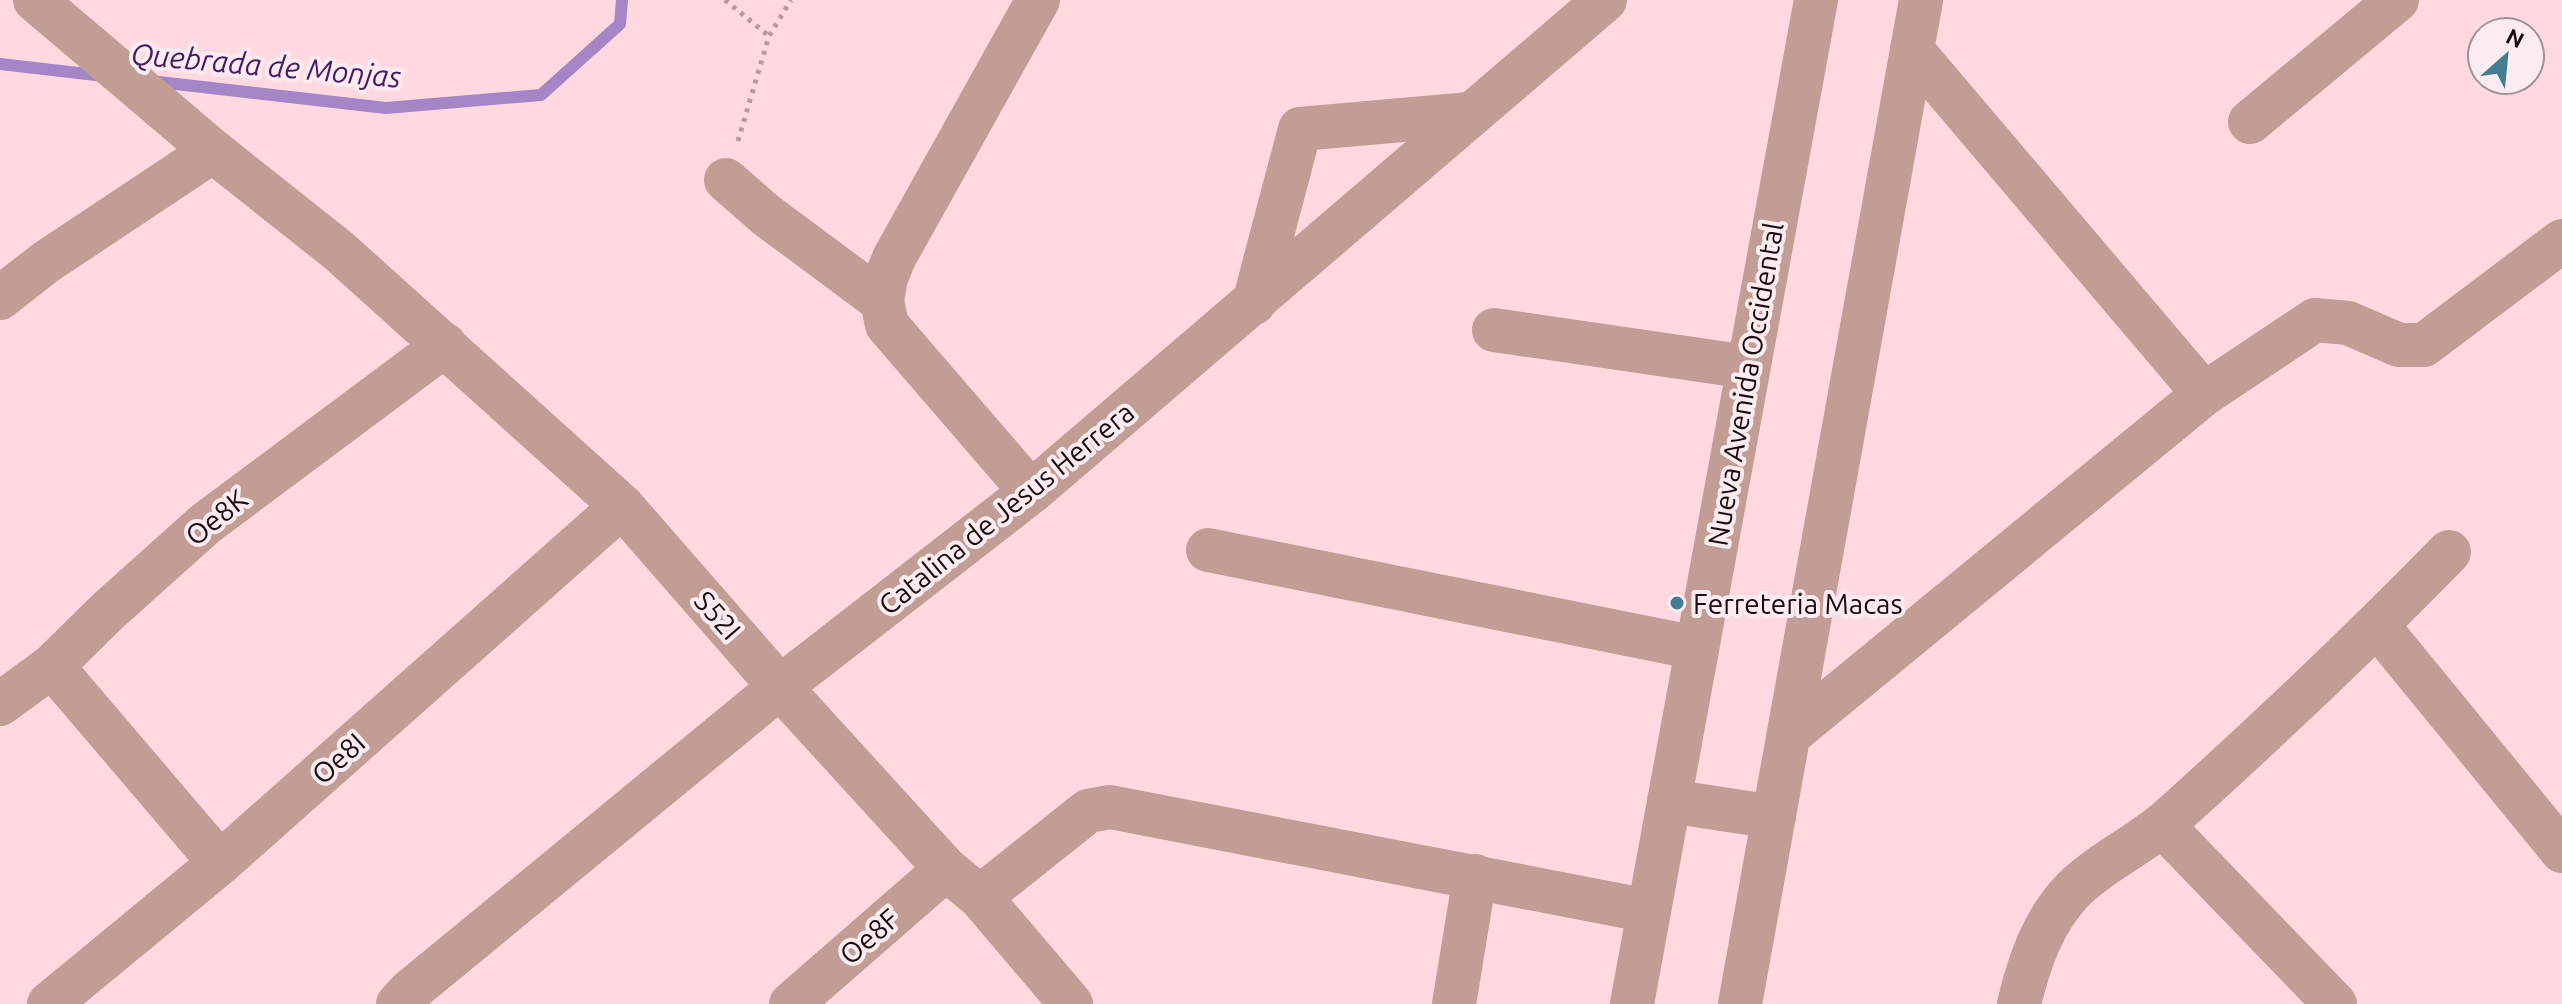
<svg xmlns="http://www.w3.org/2000/svg" width="2562" height="1004" font-family="Ubuntu,sans-serif">
<style>
.lines{fill:none;stroke-linecap:round;stroke-linejoin:round}
.stream{stroke:#a685c6;stroke-width:12}
.path{stroke:#b8999f;stroke-width:5;stroke-dasharray:4 6;stroke-linecap:butt}
.minor{stroke:#c19d95;stroke-width:44}
.poi-dot{fill:#407e93;stroke:#fcecef;stroke-width:3}
.labels{text-anchor:middle;dominant-baseline:central;stroke-width:8;stroke-linejoin:round;paint-order:stroke}
.street-label{font-size:28px;fill:#180c0f;stroke:#fcecef}
.poi-label{font-size:28px;fill:#180c0f;stroke:#fcecef;text-anchor:start}
.water-label{font-size:30px;font-style:italic;fill:#481b68;stroke:#fcecef}
</style>
<rect width="100%" height="100%" fill="#ffd8e0"/>
<g class="lines">
<g class="stream">
<path d="M0,64L104,76"/>
<path d="M150,81L386,108L541,95L620,24L622,0"/>
</g>
<g class="path">
<path d="M725,0L769,36"/>
<path d="M738,141L769,36L791,0"/>
</g>
<g class="minor">
<path d="M35,0L213,151L339,251L622,506L780,687L946,869L980,897L1071,1004"/>
<path d="M1912,50L2204,394"/>
<path d="M2250,122L2397,0"/>
<path d="M726,180L766,215L882,301"/>
<path d="M0,298L46,262L213,151"/>
<path d="M1254,303L1300,129L1470,114"/>
<path d="M1494,330L1748,367"/>
<path d="M1031,492L887,325L882,301L886,278L894,258L1038,0"/>
<path d="M1208,550L1697,648"/>
<path d="M2377,625L2562,851"/>
<path d="M52,666L220,863"/>
<path d="M0,704L52,666L108,611L205,524L445,345"/>
<path d="M1789,735L2204,394L2315,320L2348,323L2399,345H2424L2562,241"/>
<path d="M1669,801L1774,817"/>
<path d="M2162,825L2335,1004"/>
<path d="M980,897L1088,811L1110,807L1649,911"/>
<path d="M49,1004L220,863L622,506"/>
<path d="M398,1004L409,992L780,687L1031,492L1605,0"/>
<path d="M791,1004L946,869"/>
<path d="M1454,1004L1475,876"/>
<path d="M1632,1004L1816,0"/>
<path d="M1740,1004L1921,0"/>
<path d="M2019,1004C2029,962 2043,921 2073,890C2100,863 2138,846 2167,821C2264,734 2358,645 2449,552"/>
</g>
</g>
<circle class="poi-dot" cx="1677" cy="603" r="8"/>
<g class="labels">
<g class="street-label">
<text transform="translate(1745 384) rotate(-80)">Nueva Avenida Occidental</text>
<text transform="translate(1006 508) rotate(-39)">Catalina de Jesus Herrera</text>
<text transform="translate(216 517) rotate(-39)">Oe8K</text>
<text transform="translate(718 615) rotate(49)">S52I</text>
<text transform="translate(338 758) rotate(-42)">Oe8I</text>
<text transform="translate(869 936) rotate(-41)">Oe8F</text>
</g>
<g class="poi-label">
<text x="1693" y="603">Ferreteria Macas</text>
</g>
<g class="water-label">
<text transform="translate(266 65) rotate(5)">Quebrada de Monjas</text>
</g>
</g>
<g transform="translate(2506 56) rotate(27)"><circle r="38" fill="#fcecef" stroke="#a19295" stroke-width="2"/>
<path d="M0-6L14 30L0 20L-14 30Z" fill="#407e93"/>
<text y="-12" font-size="22" font-weight="bold" text-anchor="middle" fill="#180c0f">N</text>
</g>
</svg>
